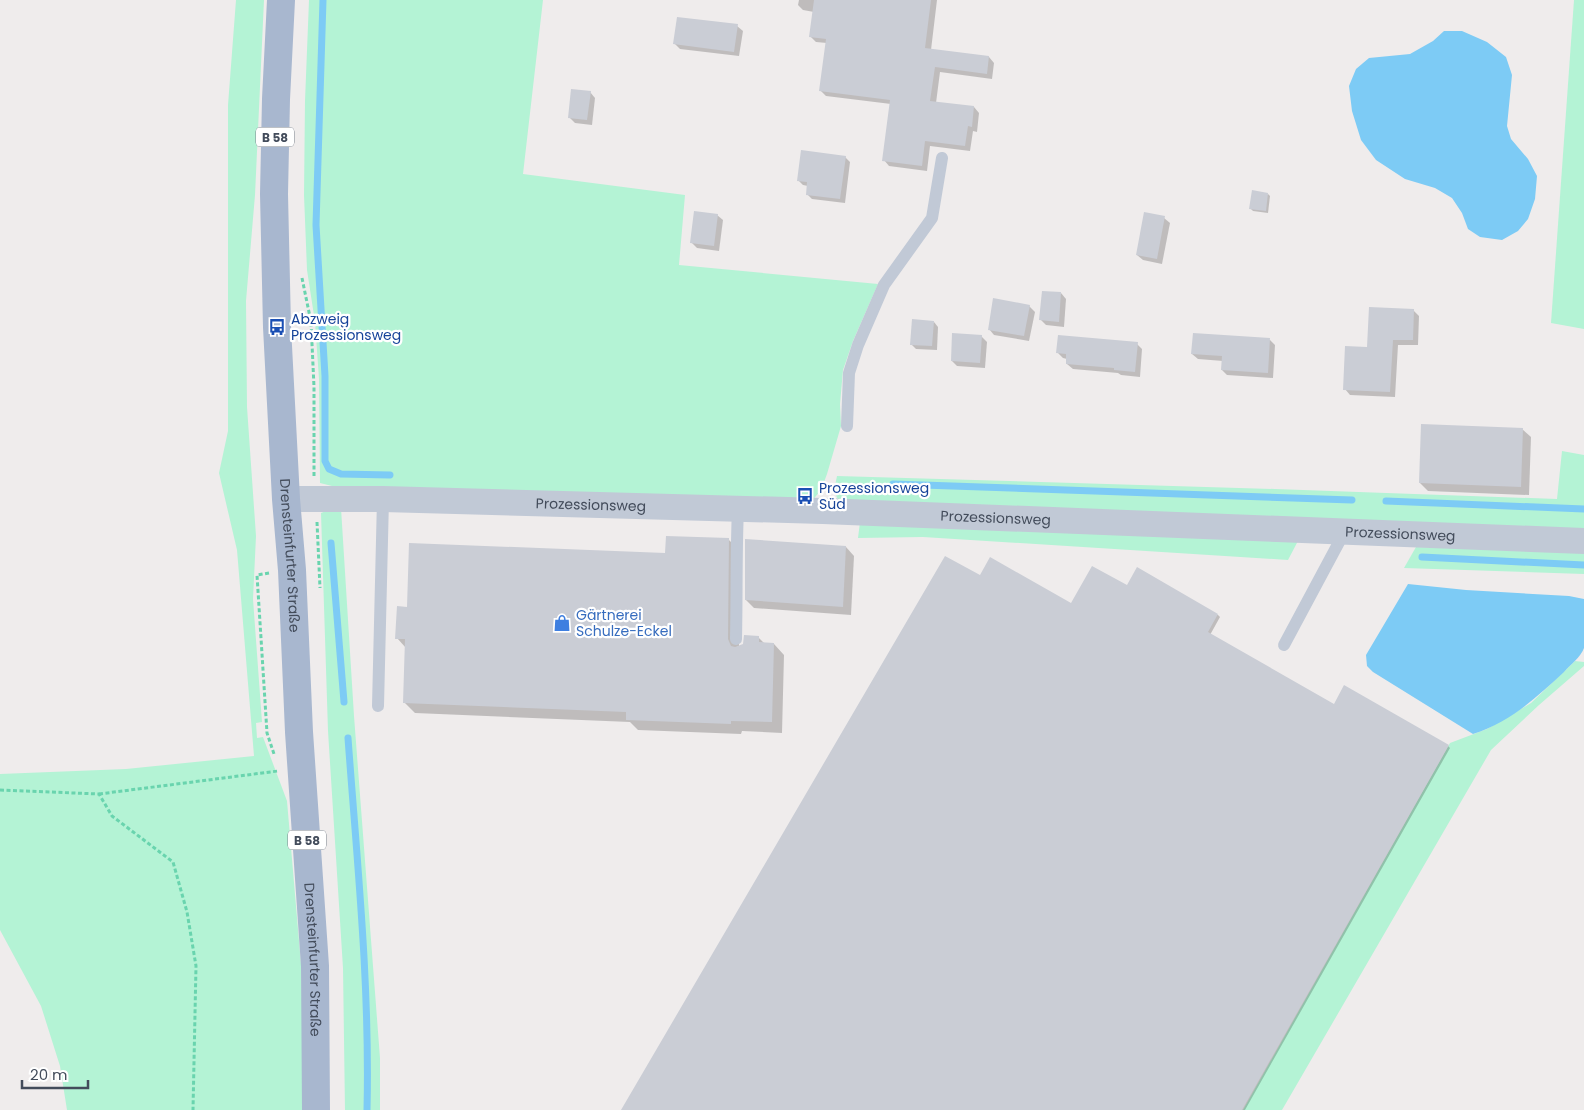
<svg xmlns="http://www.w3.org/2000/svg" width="1584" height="1110" font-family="Poppins,sans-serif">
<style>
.green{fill:#b4f3d5}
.water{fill:#7dcbf5}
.shadow{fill:#0003}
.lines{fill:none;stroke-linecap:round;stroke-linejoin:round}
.stream{stroke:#7dcbf5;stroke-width:7}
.building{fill:#cacdd5}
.path{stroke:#69d4ae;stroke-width:3;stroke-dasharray:4 2.5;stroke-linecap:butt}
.lane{stroke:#c1c9d6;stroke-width:12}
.street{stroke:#c1c9d6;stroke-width:26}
.primary{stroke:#a8b7cf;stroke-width:28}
.labels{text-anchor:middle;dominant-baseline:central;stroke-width:4.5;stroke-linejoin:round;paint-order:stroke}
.shield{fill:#fff;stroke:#7b828c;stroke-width:1}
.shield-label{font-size:12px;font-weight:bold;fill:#434c5b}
.transit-label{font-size:14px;fill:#164399;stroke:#fff;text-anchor:start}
.street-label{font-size:14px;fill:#434c5b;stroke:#fff}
.shop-label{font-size:14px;fill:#366cbe;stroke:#fff;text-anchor:start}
</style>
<rect width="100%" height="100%" fill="#efecec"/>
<g class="green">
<path d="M236,0H264L255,195L246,301L247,407L256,536L253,599L262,722L256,723L257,738L263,737L287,801L301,964L305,1110H67L60,1066L41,1006L0,930V774L126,769L254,756L237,550L219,473L228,431V105Z"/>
<path d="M309,0H543L523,174L685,195L679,265L878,284L853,341L843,370L840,404L841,426L827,474L821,490L811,502L340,488L320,483L319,379L315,322L307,270L304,195L305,101Z"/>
<path d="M1574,0H1584V329L1551,323Z"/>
<path d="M1562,451L1584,455V532L840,504L834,491L837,476L1275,489L1557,499Z"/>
<path d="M341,508L354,716L380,1058V1110H345L343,968L328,731L321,513L331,509Z"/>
<path d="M860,522L1299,539L1288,560L923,537L858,538Z"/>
<path d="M1416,547L1584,551V574L1404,568Z"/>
<path d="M1575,661L1584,662V666L1539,705L1491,750L1282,1110H1243L1450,743L1487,729L1531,703Z"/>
</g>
<g class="water">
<path d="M1444,31H1462L1487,42L1506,57L1512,75L1507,126L1511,139L1528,159L1537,176L1535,199L1528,219L1518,231L1502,240L1480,237L1468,229L1462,213L1452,198L1435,188L1405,179L1376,160L1361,140L1352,111L1349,86L1356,69L1369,58L1410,54L1433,41Z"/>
<path d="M1408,584L1466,590L1569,596L1584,599C1584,608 1584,642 1584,648C1581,657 1570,665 1564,672C1536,698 1510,722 1473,734L1373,672L1367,666L1366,655Z"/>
</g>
<g class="shadow">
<path d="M799,0H937L931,50L989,57L994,63L992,79L940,72L936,103L974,107L979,113L977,132L973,131L970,151L930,146L927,171L889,166L884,160L891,104L826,96L820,90L827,43L816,42L810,36L814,12L803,10L798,5Z"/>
<path d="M737,26L743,31L739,56L680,49L675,44Z"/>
<path d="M590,92L595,98L592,125L575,123L569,117Z"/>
<path d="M845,157L850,162L845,203L812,199L807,194L808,186L803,185L798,180Z"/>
<path d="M1268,194L1270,196L1268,213L1253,211L1251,209Z"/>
<path d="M717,215L723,220L719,251L697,248L692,243Z"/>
<path d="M1164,218L1170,223L1162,264L1143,260L1137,255Z"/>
<path d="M1061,293L1066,299L1064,327L1046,325L1041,320Z"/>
<path d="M1029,306L1035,312L1029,341L994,335L989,329Z"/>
<path d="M1413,310L1419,316L1418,345H1398L1395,397L1350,395L1345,389L1368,349Z"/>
<path d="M934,322L938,327L937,350L916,349L911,344Z"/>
<path d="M981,336L987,342L985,368L957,366L952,361Z"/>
<path d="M1270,340L1275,345L1273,378L1227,375L1222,370L1223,361L1198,359L1192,354Z"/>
<path d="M1137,344L1142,349L1140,377L1121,375L1118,373L1073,369L1067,364V359L1063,358L1058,353Z"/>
<path d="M1522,429L1531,437L1529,495L1428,491L1420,483Z"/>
<path d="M728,539L739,550V649L758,637L765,644H774L784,655L782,733L742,731L741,734L638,730L630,722L415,713L404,702L406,648L397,638L408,608L666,554Z"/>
<path d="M846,547L854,556L851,615L754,608L746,600Z"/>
<path d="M980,577L1071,604L1218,615L1220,617L1210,635L1334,705L1448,746L1450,748L1245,1110H622Z"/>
</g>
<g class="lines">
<g class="stream">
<path d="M323,0L316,225L325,376V461L329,469L341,474L390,475"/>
<path d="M893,484L1352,500"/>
<path d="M1386,501L1584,509"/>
<path d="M331,543L344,702"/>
<path d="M1422,557L1584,565"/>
<path d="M348,738C357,861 370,986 367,1110"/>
</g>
</g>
<g class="building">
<path d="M814,0H931L925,48L989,56L987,74L935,67L930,101L974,106L972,127L968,126L965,146L925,141L922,166L882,161L890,100L819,91L826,39L809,37Z"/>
<path d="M677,17L738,24L734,52L673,44Z"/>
<path d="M571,89L591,91L587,120L568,118Z"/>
<path d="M801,150L846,156L840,199L806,195L807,182L797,181Z"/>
<path d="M1252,190L1268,193L1266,211L1249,209Z"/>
<path d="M694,211L718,214L714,246L690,243Z"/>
<path d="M1144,212L1165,216L1157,259L1136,255Z"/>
<path d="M1042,291L1061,292L1059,322L1039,320Z"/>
<path d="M993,298L1030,305L1024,336L988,330Z"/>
<path d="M1369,307L1414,309L1413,340H1393L1390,392L1343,390L1345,346L1367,347Z"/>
<path d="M912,319L934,321L932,346L910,345Z"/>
<path d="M952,333L982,335L980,363L951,361Z"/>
<path d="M1193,333L1270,338L1268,373L1221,370L1222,356L1191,354Z"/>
<path d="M1058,335L1138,342L1135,372L1114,370V368L1066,364V354L1056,353Z"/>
<path d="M1421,424L1523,428L1521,487L1419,483Z"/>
<path d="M666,536L729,538L728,639L731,646L735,647L743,644L744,635L759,636V642L774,643L772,722L731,721V724L626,720V712L403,703L405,639H395L397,606L407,607L409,543L665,553Z"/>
<path d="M745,539L846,546L843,607L745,600Z"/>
<path d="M945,556L980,575L990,557L1071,603L1092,566L1127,585L1137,567L1218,614L1208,632L1334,704L1344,685L1449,745L1242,1110H621Z"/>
</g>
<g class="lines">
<g class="path">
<path d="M302,278L311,322L314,387V476"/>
<path d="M317,522L320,588"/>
<path d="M269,573L257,575L267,733L274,754"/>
<path d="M0,790L99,794L112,816L173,862L187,912L196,966L193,1110"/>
<path d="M99,794L278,771"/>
</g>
<g class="lane">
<path d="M847,426L849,373L858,345L884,285L932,218L942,158"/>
<path d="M736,639C737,595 736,552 738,509"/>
<path d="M1284,645L1345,531"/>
<path d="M378,706L383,499"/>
</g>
<path class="street" id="s1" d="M286,499H383L823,511L1584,541"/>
<path class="primary" id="s2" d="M281,0L276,99L274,194L277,327L286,499L292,570L299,732L315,966L316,1110"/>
</g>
<defs>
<g id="bus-bare" transform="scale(1.35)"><path d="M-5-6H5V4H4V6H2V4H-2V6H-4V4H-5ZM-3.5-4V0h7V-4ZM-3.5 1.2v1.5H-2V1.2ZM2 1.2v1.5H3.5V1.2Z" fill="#1a4fb4" stroke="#fff" stroke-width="2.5" paint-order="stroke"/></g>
<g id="shop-bare" transform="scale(1.35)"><path d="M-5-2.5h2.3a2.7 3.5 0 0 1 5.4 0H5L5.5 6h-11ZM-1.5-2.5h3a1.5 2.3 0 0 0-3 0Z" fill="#3f7fe0" stroke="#fff" stroke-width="2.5" paint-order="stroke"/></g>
</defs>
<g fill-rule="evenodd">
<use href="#bus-bare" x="277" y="327"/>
<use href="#bus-bare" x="805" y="496"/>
<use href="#shop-bare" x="562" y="623"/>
</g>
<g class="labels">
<g class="shield">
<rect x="256" y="127.5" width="38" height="19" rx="4"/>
<rect x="288" y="830.5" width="38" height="19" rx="4"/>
</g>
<g class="shield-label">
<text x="275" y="137">B 58</text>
<text x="307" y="840">B 58</text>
</g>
<g class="transit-label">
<text x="291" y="319">Abzweig<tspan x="291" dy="16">Prozessionsweg</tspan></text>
<text x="819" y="488">Prozessionsweg<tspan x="819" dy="16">Süd</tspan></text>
</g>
<g class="street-label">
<text stroke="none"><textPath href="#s1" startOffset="305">Prozessionsweg</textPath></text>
<text stroke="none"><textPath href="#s1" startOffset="710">Prozessionsweg</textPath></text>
<text stroke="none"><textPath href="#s1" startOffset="1115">Prozessionsweg</textPath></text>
<text stroke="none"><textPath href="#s2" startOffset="556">Drensteinfurter Straße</textPath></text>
<text stroke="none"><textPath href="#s2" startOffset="961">Drensteinfurter Straße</textPath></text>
</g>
<g class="shop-label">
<text x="576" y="615">Gärtnerei<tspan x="576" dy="16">Schulze-Eckel</tspan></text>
</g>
</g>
<path d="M22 1080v8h66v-8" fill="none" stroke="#434c5b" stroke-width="2.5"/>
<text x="30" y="1080" font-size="15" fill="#434c5b" stroke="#ffffff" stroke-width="4" paint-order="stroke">20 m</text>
</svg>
